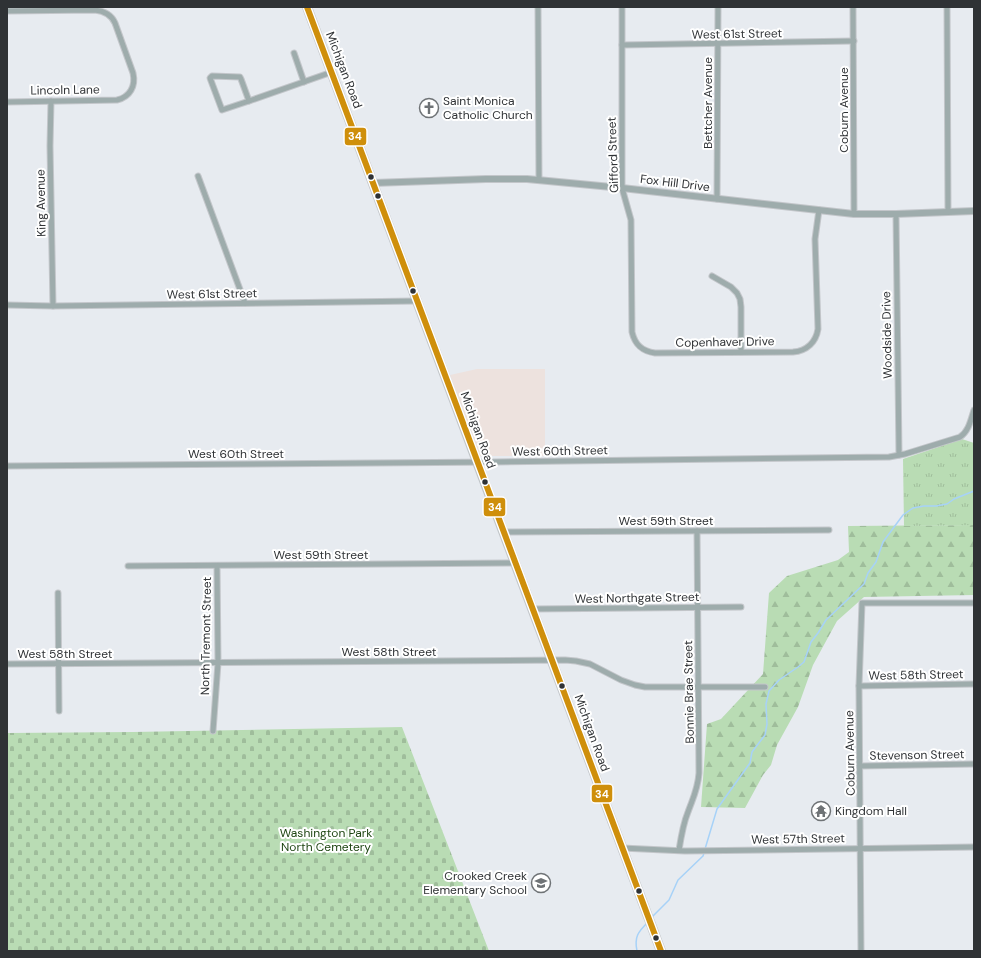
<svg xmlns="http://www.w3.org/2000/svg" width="981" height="958" font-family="'DM Sans',sans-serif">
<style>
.commercial{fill:#ede2de}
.forest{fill:url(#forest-firs)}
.cemetery{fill:url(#cemetery-stones)}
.park{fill:url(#park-tufts)}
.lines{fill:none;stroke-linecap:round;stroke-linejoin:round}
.stream{stroke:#a7d2f8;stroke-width:1.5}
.minor-casing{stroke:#c3c6ca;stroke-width:7}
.tertiary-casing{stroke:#c3c6ca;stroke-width:8}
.primary-casing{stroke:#c3c6ca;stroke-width:10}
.minor{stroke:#9eacac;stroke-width:5}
.tertiary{stroke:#9eacac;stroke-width:6}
.primary{stroke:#a3b0b0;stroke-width:8}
.bus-1-casing{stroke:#fff;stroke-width:9}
.bus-1{stroke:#cf8f0b;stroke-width:6}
.bus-dot{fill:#2f3235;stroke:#fff;stroke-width:1.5}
.labels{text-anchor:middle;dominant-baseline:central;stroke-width:4;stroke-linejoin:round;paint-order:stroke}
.street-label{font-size:12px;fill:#2f3235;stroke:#fff}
.poi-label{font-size:12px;fill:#2f3235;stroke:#fff;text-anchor:start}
.park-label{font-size:12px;fill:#1e4512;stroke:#fff}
.line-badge{stroke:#fff;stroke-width:1.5}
.badge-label{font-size:11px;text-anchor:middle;font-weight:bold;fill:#fff}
</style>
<defs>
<pattern id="forest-firs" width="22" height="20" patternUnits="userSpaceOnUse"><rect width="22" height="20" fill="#b9dcb4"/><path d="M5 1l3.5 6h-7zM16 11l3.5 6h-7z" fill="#9fbd9b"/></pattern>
<pattern id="cemetery-stones" width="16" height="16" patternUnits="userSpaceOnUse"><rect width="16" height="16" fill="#b9dcb4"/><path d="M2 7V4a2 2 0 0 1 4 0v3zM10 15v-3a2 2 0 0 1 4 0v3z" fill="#9fbd9b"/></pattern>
<pattern id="park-tufts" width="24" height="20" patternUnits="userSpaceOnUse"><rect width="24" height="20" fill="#b9dcb4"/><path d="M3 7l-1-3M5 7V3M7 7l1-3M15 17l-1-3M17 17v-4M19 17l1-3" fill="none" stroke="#9fbd9b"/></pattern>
</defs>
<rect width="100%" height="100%" fill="#e7ebf0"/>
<path class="commercial" d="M477,369H545V456H480L450,375Z"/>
<path class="forest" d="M974,525V595L864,597L837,621L813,665L798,707L777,745L771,765L763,775L745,808L701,807L707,724L721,719L763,674L769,593L787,576L838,560L849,552L848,526Z"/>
<path class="cemetery" d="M402,727L489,951H7V733L133,732Z"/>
<path class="park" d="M962,439L974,443V525L904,526L903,459Z"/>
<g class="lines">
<g class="stream">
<path d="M705,849L717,809L750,763L752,752L765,735L767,724L766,704L769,691L779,680L798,667L804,662L811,642L818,633L826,620L864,584L868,573L876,562L883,542L903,515L913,508L924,506H936L947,504L954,499L974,491"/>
<path d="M652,917L669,900L678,880L703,856L704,853"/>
<path d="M637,951C634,937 638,932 648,922"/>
</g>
<g class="minor-casing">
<g id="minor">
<path d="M538,7L539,180"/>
<path d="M622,7V188L631,220L632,332C635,345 642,351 655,353L793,352C807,351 816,342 818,329L815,239L819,210"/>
<path d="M853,7L854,214"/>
<path d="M947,7L948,212"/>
<path d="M7,11L95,10C104,11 111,14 115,23L133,73C136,86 130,97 117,100L7,102"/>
<path d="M622,45L854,41"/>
<path d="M294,53L304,82"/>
<path d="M212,76L240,77L241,79L249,101L222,110L210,78Z"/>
<path d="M51,101L50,146L53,306"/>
<path d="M249,101L332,72"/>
<path d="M198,176L245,303"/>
<path d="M717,199L718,7"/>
<path d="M896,214L899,455"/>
<path d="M712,276L731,287L737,293L740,299L741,307V352"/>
<path d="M7,305L53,306L417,301"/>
<path d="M7,466L495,462L889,457L905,454L960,437C969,431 971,419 974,410"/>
<path d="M503,532L829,530"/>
<path d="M128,566L515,563"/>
<path d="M58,593L59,711"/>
<path d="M532,609L741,607"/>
<path d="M7,664L565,660L576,661L590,664L621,680L635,685L645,687H765"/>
<path d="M859,686L974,684"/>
<path d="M213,731L218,663L217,566"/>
<path d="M860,766L974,764"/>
<path d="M622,848L685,851L974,847"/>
<path d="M679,850C681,837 683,824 688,812C693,798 698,789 699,773L697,531"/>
<path d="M861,951L859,686L862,603H974"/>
</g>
</g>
<g class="tertiary-casing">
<path id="tertiary" d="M373,183L486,179H527L622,188L854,214H896L974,211"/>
</g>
<g class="primary-casing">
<path id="primary" d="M307,7L489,494L661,951"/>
</g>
<use href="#minor" class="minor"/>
<use href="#tertiary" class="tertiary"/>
<use href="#primary" class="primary"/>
<g class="bus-1-casing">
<path id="bus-1" d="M307,7L661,951"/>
</g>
<use href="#bus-1" class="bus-1"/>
</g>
<defs>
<g id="church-ring" transform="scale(1)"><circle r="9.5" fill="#fff" stroke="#6f7376" stroke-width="1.5"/><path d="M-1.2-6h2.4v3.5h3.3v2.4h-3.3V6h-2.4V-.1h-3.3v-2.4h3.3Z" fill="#6f7376"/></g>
<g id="temple-ring" transform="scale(1)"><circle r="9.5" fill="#fff" stroke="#6f7376" stroke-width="1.5"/><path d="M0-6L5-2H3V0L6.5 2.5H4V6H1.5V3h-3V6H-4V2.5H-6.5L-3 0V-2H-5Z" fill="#6f7376"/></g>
<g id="school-ring" transform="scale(1)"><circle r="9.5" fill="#fff" stroke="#6f7376" stroke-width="1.5"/><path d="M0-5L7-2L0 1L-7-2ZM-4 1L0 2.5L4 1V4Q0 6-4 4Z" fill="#6f7376"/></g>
</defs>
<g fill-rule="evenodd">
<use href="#church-ring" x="429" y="108"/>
<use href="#temple-ring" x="821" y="811"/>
<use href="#school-ring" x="541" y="883"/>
</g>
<g class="bus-dot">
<circle cx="371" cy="177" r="3.5"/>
<circle cx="378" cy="196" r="3.5"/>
<circle cx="413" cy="291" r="3.5"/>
<circle cx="485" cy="482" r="3.5"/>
<circle cx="562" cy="686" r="3.5"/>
<circle cx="639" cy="891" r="3.5"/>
<circle cx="656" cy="938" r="3.5"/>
</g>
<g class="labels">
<g class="street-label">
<text transform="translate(737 34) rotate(-1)">West 61st Street</text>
<text transform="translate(344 70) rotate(69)">Michigan Road</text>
<text transform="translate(65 90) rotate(-1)">Lincoln Lane</text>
<text transform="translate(708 103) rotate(-90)">Bettcher Avenue</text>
<text transform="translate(844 110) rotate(-90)">Coburn Avenue</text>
<text transform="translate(613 155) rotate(-92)">Gifford Street</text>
<text transform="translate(675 183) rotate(7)">Fox Hill Drive</text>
<text transform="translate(41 203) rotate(-91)">King Avenue</text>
<text transform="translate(212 294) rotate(-1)">West 61st Street</text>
<text transform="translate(887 335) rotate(-91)">Woodside Drive</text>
<text transform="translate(725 342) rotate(-1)">Copenhaver Drive</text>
<text transform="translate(478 430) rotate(70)">Michigan Road</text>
<text transform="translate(560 451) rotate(-1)">West 60th Street</text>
<text x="236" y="454">West 60th Street</text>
<text x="666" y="521">West 59th Street</text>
<text x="321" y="555">West 59th Street</text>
<text transform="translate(637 598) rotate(-1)">West Northgate Street</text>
<text transform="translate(206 636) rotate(-89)">North Tremont Street</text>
<text x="389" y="652">West 58th Street</text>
<text x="65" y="654">West 58th Street</text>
<text transform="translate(916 675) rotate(-1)">West 58th Street</text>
<text transform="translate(689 692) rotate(-91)">Bonnie Brae Street</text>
<text transform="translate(592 733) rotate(70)">Michigan Road</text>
<text transform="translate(850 753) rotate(-91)">Coburn Avenue</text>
<text transform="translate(917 755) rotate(-1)">Stevenson Street</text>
<text transform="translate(798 839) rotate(-1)">West 57th Street</text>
</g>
<g class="poi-label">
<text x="443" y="101">Saint Monica<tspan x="443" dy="14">Catholic Church</tspan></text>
<text x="835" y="811">Kingdom Hall</text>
<text x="527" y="876" text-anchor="end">Crooked Creek<tspan x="527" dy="14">Elementary School</tspan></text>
</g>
<g class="park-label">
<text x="326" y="833">Washington Park<tspan x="326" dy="14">North Cemetery</tspan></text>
</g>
</g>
<g class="line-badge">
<rect x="344" y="127" width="23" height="19" rx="4" fill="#cf8f0b"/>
<rect x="483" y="497" width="23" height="20" rx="4" fill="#cf8f0b"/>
<rect x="591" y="784" width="22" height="19" rx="4" fill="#cf8f0b"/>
</g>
<g class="badge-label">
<text x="355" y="140">34</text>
<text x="495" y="511">34</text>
<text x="602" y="798">34</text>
</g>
<rect width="981" height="958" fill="none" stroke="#2f3235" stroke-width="16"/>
</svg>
